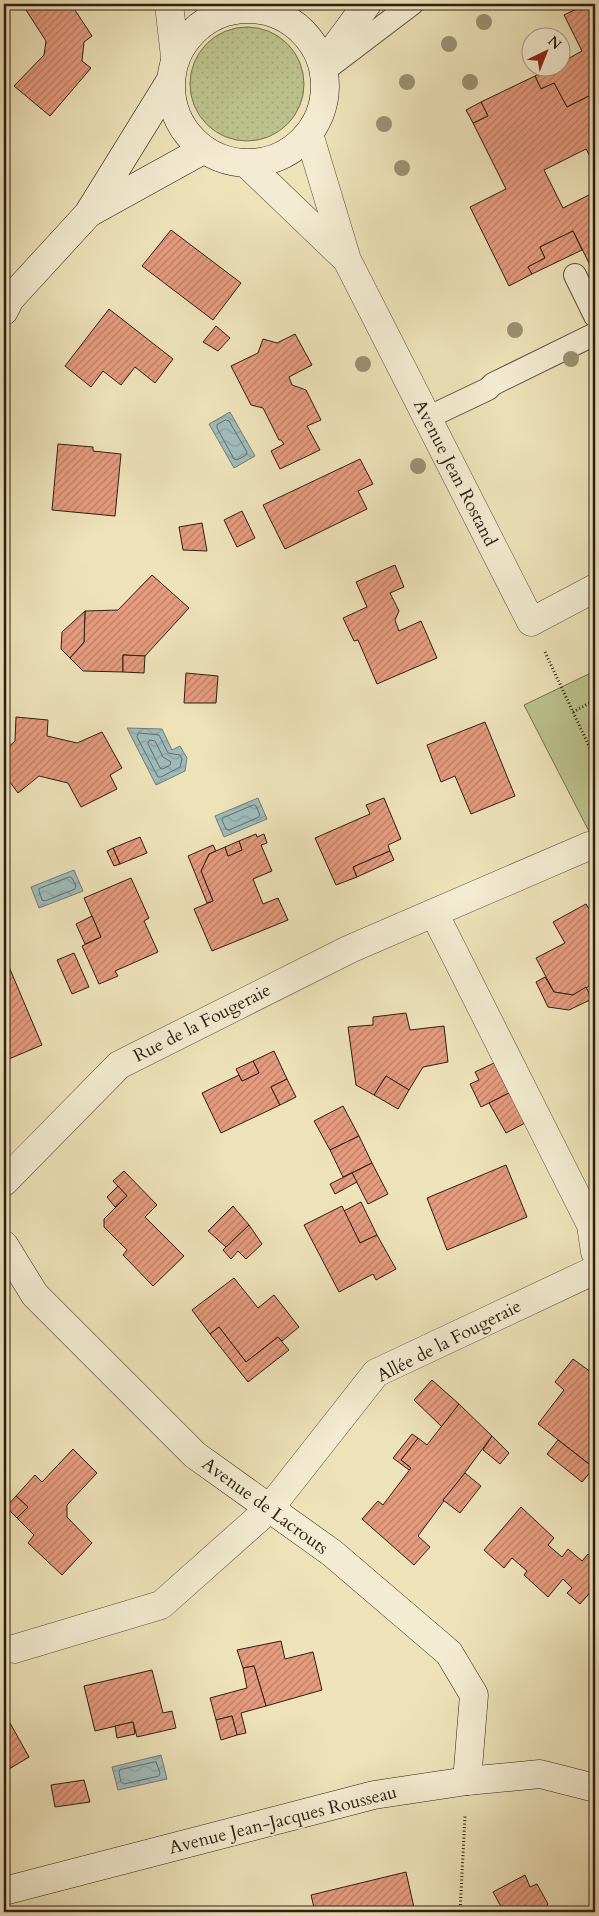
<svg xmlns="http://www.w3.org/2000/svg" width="599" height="1916" font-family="Cardo,serif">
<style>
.grass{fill:url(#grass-dots);stroke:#747050}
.green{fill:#bcc28c;stroke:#747050}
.water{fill:url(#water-waves);stroke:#717c78}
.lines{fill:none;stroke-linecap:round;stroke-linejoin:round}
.shore{stroke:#666c67;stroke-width:1}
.building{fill:url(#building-hatch);stroke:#2c1e13}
.lane-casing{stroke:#5c4f3c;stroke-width:24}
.street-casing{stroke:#5c4f3c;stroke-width:29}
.secondary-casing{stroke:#2c1e13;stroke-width:29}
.path{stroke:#2c1e13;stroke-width:3;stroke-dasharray:1 2.5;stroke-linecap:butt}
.lane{stroke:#f4ecd2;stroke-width:22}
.street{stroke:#f4ecd2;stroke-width:28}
.secondary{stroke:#f4ecd2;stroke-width:28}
.tree{fill:#9b9172}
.labels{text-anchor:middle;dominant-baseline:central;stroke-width:4;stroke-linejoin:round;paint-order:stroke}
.street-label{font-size:18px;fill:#2c1e13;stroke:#f4ecd2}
</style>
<defs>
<pattern id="grass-dots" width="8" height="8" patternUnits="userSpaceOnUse" patternTransform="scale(1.25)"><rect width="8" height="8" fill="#bcc28c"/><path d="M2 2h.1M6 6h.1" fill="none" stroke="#a2a678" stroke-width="1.8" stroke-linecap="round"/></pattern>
<pattern id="water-waves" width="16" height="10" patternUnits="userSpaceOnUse" patternTransform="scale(1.25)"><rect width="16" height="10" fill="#9fbbbb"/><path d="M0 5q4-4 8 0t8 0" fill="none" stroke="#89a0a0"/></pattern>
<pattern id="building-hatch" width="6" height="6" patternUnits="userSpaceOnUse" patternTransform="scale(1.25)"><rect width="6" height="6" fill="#e59b7e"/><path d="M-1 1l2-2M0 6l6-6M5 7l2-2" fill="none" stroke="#ba7e66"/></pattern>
</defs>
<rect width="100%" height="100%" fill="#eee2b9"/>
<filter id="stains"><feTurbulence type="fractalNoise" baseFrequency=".004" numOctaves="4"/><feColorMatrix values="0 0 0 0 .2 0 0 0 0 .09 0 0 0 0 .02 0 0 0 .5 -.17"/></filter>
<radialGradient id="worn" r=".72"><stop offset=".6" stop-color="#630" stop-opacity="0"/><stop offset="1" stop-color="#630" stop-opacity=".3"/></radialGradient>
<circle class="grass" cx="247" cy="84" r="57"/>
<path class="green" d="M595,671V843L524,705Z"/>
<g class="water">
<path d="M230,412L255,456L234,468L209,424Z"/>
<path d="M127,728L162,729L172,750L180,746L187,758L185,771L156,785Z"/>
<path d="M258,798L267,819L224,837L215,816Z"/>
<path d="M74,870L83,891L39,908L31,887Z"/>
<path d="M161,1755L167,1779L118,1790L112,1767Z"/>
</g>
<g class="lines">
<g class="shore">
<path d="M226,420L229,421L247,452L246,455L237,460L234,459L217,428V425Z"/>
<path d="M139,733L159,735L168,753L180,755L182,759L180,767L161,777H158L137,737Z"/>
<path d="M150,740L155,741L163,757L171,762L170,765L163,769L160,768L148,744Z"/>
<path d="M254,805L256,806L260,815L259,817L229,830L226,829L222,820L223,818Z"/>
<path d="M70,877L72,878L76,886L75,889L45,901L42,900L39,891V889Z"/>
<path d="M156,1762L160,1773L159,1776L124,1784L121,1782L119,1773L120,1770Z"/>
</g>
</g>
<g class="building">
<path d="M29,4H71L92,36L84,42L82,61L91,68L50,116L14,86L44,55L46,41L24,7Z"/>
<path d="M587,4H595V93L567,107L554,83L541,89L535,76L551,68H562V62L582,51L564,15Z"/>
<path d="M535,76L541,89L554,83L567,107L595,93V165L586,149L544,170L563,208L595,192V275L573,231L540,247L545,258L528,267L532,274L509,286L470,207L506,189L473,123L488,116L481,102Z"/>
<path d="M481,102L488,116L473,123L466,110Z"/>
<path d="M171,230L241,283L213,320L142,266Z"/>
<path d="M573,231L582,250L532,274L528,267L545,258L540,247Z"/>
<path d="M109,309L173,359L155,383L135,367L121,385L103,371L91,387L65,366Z"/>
<path d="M216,326L230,338L218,351L203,342Z"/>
<path d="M295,334L312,365L289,377L292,385L306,390L321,420L307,426L320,450L280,469L271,451L284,444L281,440H279L263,408L251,405L231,366L258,353L263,339L277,343Z"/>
<path d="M58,444L93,447V451L121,454L115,516L52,510Z"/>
<path d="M360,459L373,484L358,491L367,509L285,549L263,505Z"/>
<path d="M242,511L255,538L237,547L224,520Z"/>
<path d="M202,523L207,551L183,550L179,527Z"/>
<path d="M395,565L404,587L390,593L399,611L395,620L399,631L421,621L437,658L377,684L358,640L354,641L343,618L367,607L356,582Z"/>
<path d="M152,575L189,608L145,656L123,655V672L83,671L70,658L84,642L85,611L118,610Z"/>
<path d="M85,611L84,642L70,658L61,649L62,632Z"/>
<path d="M123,655L145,656L144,673L123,672Z"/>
<path d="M186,673L218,676L216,703H184Z"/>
<path d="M16,717L48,720L47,736L77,743L102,732L122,768L110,775L117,789L81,807L68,783L39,776L18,793L4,774V751L15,741Z"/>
<path d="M485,722L515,796L471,814L455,776L441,782L427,745Z"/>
<path d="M384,798L401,839L388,845L390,851L353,867L357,877L336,885L315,838L370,814L366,805Z"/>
<path d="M256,834L257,837L264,834L267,843L261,845L272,871L253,879L263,904L278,898L288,920L212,951L194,909L213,901L201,871L209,854L225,847L228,856L242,850L239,841Z"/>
<path d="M140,837L147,853L120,864L113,848Z"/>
<path d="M239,841L242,850L228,856L225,847Z"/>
<path d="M213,845L216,851L209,854L201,871L213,901L207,903L188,856Z"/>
<path d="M113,848L120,864L114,866L107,851Z"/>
<path d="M390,851L394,860L357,877L353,867Z"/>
<path d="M131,878L149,918L144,921L158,952L115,971L118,976L99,984L82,946L101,937L84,898Z"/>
<path d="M586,904L595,918V983L573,995L554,992L536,958L565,943L553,922Z"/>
<path d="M92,916L101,937L85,944L76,924Z"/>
<path d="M74,953L89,987L72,994L57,960Z"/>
<path d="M4,955L42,1045L4,1061Z"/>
<path d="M545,977L554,992L573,995L586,987L592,999L569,1010L548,1007L536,982Z"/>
<path d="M406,1013L410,1030L444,1026L448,1062L423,1067L409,1090L386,1076L374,1095L356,1085L348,1027L373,1025V1017Z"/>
<path d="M274,1051L287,1079L271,1087L280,1105L221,1133L202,1093L239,1075L242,1081L259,1073L253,1061Z"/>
<path d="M253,1061L259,1073L242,1081L236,1069Z"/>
<path d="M494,1063L509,1093L481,1107L470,1084L479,1080L475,1072Z"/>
<path d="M386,1076L409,1090L398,1109L374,1095Z"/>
<path d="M287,1079L296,1097L280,1105L271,1087Z"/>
<path d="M509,1093L525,1123L506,1133L489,1103Z"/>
<path d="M343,1106L359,1136L330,1150L314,1121Z"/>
<path d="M359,1136L372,1163L343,1177L330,1150Z"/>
<path d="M372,1163L388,1194L368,1204L352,1173Z"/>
<path d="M506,1165L527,1217L447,1250L427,1198Z"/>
<path d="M124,1171L157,1205L145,1217L184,1256L153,1286L123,1255L127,1250L104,1227V1219L127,1196L113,1181Z"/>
<path d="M352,1173L357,1182L335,1194L330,1184Z"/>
<path d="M118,1186L127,1196L115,1207L107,1197Z"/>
<path d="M361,1202L377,1235L360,1243L344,1211Z"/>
<path d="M233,1206L249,1225L226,1247L208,1231Z"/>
<path d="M342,1206L360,1243L377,1235L396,1269L376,1280L373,1274L339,1292L304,1225Z"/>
<path d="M249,1225L262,1244L246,1259L238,1251L231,1259L223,1250Z"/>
<path d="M234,1278L258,1308L274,1295L299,1327L282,1341L278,1337L246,1362L219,1327L210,1334L192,1310Z"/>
<path d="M219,1327L246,1362L278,1337L289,1350L248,1382L210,1334Z"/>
<path d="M573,1359L595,1375V1391L591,1396L595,1400V1466L594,1468L538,1424L564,1390L555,1382Z"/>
<path d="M432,1380L459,1404L442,1427L414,1400Z"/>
<path d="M459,1404L492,1436L418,1536L430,1547L414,1565L362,1519L378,1501L383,1505L411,1468L401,1460L418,1438L427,1445Z"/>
<path d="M412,1434L418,1438L401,1460L411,1468L409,1470L393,1458Z"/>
<path d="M492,1436L509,1453L500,1464L483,1450Z"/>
<path d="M558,1440L594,1468L582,1482L547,1454Z"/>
<path d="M73,1449L97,1473L67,1505V1517L92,1543L62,1575L28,1543L34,1535L17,1518L28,1507L16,1496L35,1475L42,1482Z"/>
<path d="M465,1473L481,1486L460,1513L443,1500Z"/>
<path d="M16,1496L28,1507L17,1518L6,1507Z"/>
<path d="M521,1507L554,1538L548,1545L562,1557L568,1549L582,1561L588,1554L595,1561V1587L580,1604L567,1593L572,1588L563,1579L548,1597L524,1575L527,1571L512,1558L504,1568L484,1550Z"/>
<path d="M281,1641L285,1659L313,1652L322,1690L266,1706L254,1666L243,1668L237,1650Z"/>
<path d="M254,1666L266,1706L241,1713L246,1733L237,1735L232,1716L216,1720L210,1698L247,1688L243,1668Z"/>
<path d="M152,1670L163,1713L172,1711L176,1728L137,1737L133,1722L95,1731L84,1686Z"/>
<path d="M5,1714L29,1757L4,1772V1715Z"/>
<path d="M232,1716L237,1735L221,1740L216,1720Z"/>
<path d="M133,1722L135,1734L117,1738L115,1726Z"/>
<path d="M84,1780L90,1802L55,1807L51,1785Z"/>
<path d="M406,1872L415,1912H315L311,1895Z"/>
<path d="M525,1875L530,1887L537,1884L548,1904L542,1912H504L493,1892Z"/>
</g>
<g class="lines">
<g class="lane-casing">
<g id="lane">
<path d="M325,70L412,4"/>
<path d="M575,275L595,316"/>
<path d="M427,418L488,389L493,384L595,334"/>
</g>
</g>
<g class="street-casing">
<g id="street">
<path d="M169,4L175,57"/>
<path d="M241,4L246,8"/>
<path d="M309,134L347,260L531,622L595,588"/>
<path d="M247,164L345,258"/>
<path d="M434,913L591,1225L595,1252"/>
<path d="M4,1182L119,1065L350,949L589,846"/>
<path d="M14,1649L161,1605L269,1509L376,1373L595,1270"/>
</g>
</g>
<g class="secondary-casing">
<g id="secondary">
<circle cx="248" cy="86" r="77"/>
<path d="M323,64L367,4"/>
<path d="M89,213L203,150"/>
<path d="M4,311L10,299L88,214L169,83"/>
<path d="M4,1245L35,1295L195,1455L332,1553L449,1653L474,1695L467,1781"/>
<path d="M4,1891L374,1795L467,1781L540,1774L595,1788"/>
</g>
</g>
<g class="path">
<path d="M545,652L595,759"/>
<path d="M573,712L595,700"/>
<path d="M460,1912L465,1816"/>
</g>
<use href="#lane" class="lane"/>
<use href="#street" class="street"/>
<use href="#secondary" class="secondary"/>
</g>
<g class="tree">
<circle cx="484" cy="22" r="8"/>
<circle cx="449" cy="44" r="8"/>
<circle cx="407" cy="82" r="8"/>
<circle cx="470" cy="82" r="8"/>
<circle cx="384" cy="124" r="8"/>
<circle cx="402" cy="168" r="8"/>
<circle cx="515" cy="330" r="8"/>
<circle cx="571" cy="359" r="8"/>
<circle cx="363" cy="364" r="8"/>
<circle cx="418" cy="466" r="8"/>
</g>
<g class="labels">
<g class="street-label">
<text transform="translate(455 473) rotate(63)">Avenue Jean Rostand</text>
<text transform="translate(202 1023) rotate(-27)">Rue de la Fougeraie</text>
<text transform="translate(449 1341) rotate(-27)">Allée de la Fougeraie</text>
<text transform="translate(265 1506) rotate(36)">Avenue de Lacrouts</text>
<text transform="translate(283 1820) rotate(-14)">Avenue Jean-Jacques Rousseau</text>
</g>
</g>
<rect width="599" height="1916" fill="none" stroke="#eee2b9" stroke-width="20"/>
<rect x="5" y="5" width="589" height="1906" fill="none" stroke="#2c1e13" stroke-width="2.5"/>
<rect x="10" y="10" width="579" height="1896" fill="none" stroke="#2c1e13"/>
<g transform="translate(546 52) rotate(43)"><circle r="24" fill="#f4ecd2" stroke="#a49a86"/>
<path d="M0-4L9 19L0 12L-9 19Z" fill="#8f2418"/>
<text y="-8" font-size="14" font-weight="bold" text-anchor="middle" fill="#2c1e13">N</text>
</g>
<rect width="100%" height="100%" filter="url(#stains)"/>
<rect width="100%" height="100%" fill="url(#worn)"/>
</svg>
